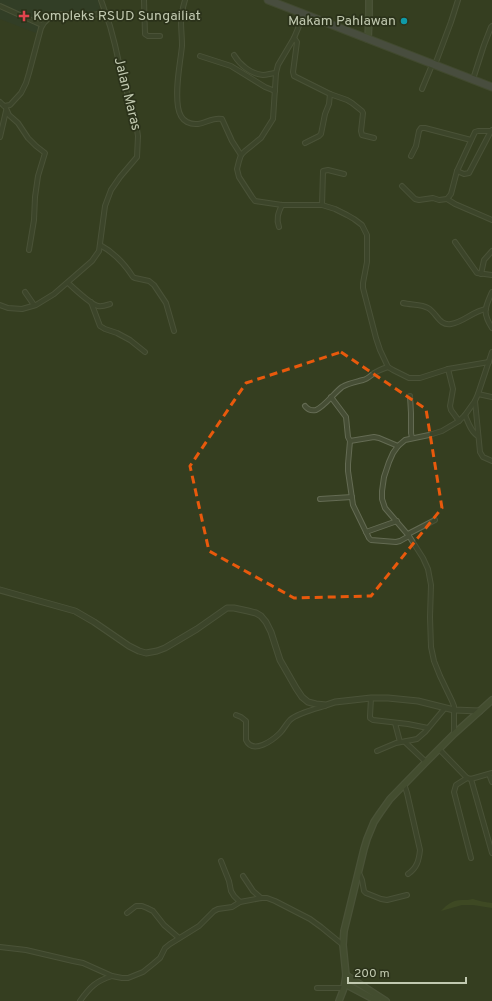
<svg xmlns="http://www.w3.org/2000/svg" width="492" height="1001" font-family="Overpass,sans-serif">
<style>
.medical{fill:#303e2d}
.water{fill:#495727}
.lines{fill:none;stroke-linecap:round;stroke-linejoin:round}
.minor-casing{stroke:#646b53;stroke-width:6}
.tertiary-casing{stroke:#646b53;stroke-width:7}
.secondary-casing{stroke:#646b53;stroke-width:8}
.trunk-casing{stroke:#515840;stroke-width:9}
.minor{stroke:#464e35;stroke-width:4}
.tertiary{stroke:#464e35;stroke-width:5}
.secondary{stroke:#566142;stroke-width:5.5}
.trunk{stroke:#616063;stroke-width:7}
.marked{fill:none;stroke:#e8590c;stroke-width:3;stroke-dasharray:8 5;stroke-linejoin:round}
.health-dot{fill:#e0444e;stroke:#2b321a;stroke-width:1.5}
.culture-dot{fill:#0f9aa8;stroke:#2b321a;stroke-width:1.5}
.labels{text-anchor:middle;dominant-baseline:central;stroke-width:3.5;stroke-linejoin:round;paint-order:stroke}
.poi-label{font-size:14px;fill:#c1c9b0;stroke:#2b321a;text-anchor:start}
.street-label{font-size:14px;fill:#c1c9b0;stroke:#2b321a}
</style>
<rect width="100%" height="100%" fill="#353e20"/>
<path class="medical" d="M0,0H99L100,10L90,12H53L44,19L36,33L0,19Z"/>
<path class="water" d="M473,899C475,900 489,903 492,903V908L473,905H462L441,911C448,904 452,900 462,900C466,900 469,900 473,899Z"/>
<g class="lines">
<g class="minor-casing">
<g id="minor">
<path d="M144,0L145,34L148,36H160"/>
<path d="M185,0C183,7 181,14 181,21C181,29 182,37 182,46C180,65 175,87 178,107C179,113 181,119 187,122C201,129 210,116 222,119L232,141L241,155"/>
<path d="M0,6L42,25"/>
<path d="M304,14L294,38L278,65L276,73L273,119L261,138L245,151L241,155L239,161L237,169L239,177L252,197L255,201L282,205H322L335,209L347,215L354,219L362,225L367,235V262L363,283V288L376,338L380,350L388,367L393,370L409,378H420L448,369L489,362"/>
<path d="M294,38L297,42L293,72L294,76L330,94L347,100L352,103L362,111L363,113L361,131L362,135L374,138"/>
<path d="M234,55C240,65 251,74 263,75C267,75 272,73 276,73"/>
<path d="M200,56L231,66L265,87L275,91"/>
<path d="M436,62L451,22L458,0"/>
<path d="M474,76L484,45L491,27L492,26"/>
<path d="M422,89L432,65"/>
<path d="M0,102L4,106L10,105L21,93L26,83L29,73L41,28C44,21 50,16 58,14L94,15L105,12"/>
<path d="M5,106L9,115L18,123L28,138L36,146L45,153L38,176L35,197L34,220L29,250"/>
<path d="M0,137L6,111"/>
<path d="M305,143L319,136L321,134L325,114L329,104L330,94"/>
<path d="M411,156L416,146L419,131L421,128H425L471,140"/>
<path d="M457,171L464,174L469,173L491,131"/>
<path d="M402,186L415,199L419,200L433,198L439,200L447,199L451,194L457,171L475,132L478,131H491L492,130"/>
<path d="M447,199L455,204L492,220"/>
<path d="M322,205L323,171L328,170L344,174"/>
<path d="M279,227C276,219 278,213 282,205"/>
<path d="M455,242L477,273L492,275"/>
<path d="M100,245C115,253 124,263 133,277L135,278L149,281L154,285L166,303L174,331"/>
<path d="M481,274L484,260L492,251"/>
<path d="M68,283C75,289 90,304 98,306C102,307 107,305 110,304"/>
<path d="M25,292L34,305"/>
<path d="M492,292C485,308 482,312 492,328"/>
<path d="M91,302L100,326L105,329L117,333L130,340L145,352"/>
<path d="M403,303C411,305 422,304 428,308C437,313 439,326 451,324C464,322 473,311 486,309"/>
<path d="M0,305L8,308L22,309L36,305L54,294L92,261L99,251L105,206L111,190L120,177L137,157L138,136L136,123L121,72L115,45L110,26L101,0"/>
<path d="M448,369L453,389L450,406L451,410L459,421"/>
<path d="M478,394L492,397"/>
<path d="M410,396L411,413V433L412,438"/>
<path d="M331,397L346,417L348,437L350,441L348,464V471L353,505L369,538L371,540L396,542L400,541L409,536"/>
<path d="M475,401L480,452L483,457L492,461"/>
<path d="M305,406C308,410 311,411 316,410C325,406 334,393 342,387C349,383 356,382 363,380C368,379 372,374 376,372C380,370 384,368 388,367"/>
<path d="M465,415C468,422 471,432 478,436"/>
<path d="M350,441L374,437L379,438L398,446"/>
<path d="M320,499L352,497"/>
<path d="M366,532L397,521"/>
<path d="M408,534L435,520"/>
<path d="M371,698L370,716V718L373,720L408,724L428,728"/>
<path d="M236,715L241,717L246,721V740C253,755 273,740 280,733C284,729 286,724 290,720C298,713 315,709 325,706"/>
<path d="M395,723L400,742"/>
<path d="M454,734V706L452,701L440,676L434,661L431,647L430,617L431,585L428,569L423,558L409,536L385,508L382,499V491L384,477L389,462L393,453L398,446L405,440L429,435L442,431L459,421L465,415L475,401L478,394L492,352"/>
<path d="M405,742L426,762"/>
<path d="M439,749L467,778L471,779L492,773"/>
<path d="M377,751L396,743L412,740L417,739L425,732L445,708"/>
<path d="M489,774L492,782"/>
<path d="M467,778L456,785L454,792L471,858"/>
<path d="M471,779L492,853"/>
<path d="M404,784L407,793L420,850C419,860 417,868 408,874"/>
<path d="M221,861L229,881L231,891L234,896L240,902"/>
<path d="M359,873L362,880L364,891L366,893L381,899L387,900L407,895"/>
<path d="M243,876L253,891L261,898"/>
<path d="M127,913L136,906H142L147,908L153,911L164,925L179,938"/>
<path d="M0,947L26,950L73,961L83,963L112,976L122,978H128L143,972L153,964L160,958L165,948L170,944L199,926L214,911L218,909L232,907L240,902L261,898H267L275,901L310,919L321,927L343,945"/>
<path d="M317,988H344"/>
<path d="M80,1001C90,987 96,981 112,976"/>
</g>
</g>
<g class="tertiary-casing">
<path id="tertiary" d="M0,590L75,611L94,622L129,646L139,651L146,653L157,651L165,648L197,629L227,608H234L248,611L256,613L261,616L266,622L271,632L280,660L296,688L302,697L308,702L316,704L326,705L335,702L371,698H388L418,701L454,710L480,711"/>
</g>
<g class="secondary-casing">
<g id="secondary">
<path d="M368,39L369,17V0"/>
<path d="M346,975L386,1001"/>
<path d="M345,984L377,1001"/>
<path d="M339,1001L344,988L346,975L343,945L344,931L364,849L367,839L374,822L380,813L390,799L426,762L454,734L492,700"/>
</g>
</g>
<g class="trunk-casing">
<path id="trunk" d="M268,0L492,87"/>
</g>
<use href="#minor" class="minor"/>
<use href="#tertiary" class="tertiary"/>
<use href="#secondary" class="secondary"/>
<use href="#trunk" class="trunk"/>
</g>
<path d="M0 0H492V1001H0ZM341,352L426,409L442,508L371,596L294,598L209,551L190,466L246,383Z" fill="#353e20" fill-opacity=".55" fill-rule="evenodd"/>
<path class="marked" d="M341,352L426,409L442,508L371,596L294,598L209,551L190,466L246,383Z"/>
<path class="health-dot" d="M22 10h4v4h4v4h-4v4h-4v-4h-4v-4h4z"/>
<circle class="culture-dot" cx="404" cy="21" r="4"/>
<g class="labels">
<g class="poi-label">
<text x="33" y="16">Kompleks RSUD Sungailiat</text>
<text x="396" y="21" text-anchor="end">Makam Pahlawan</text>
</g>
<g class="street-label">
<text transform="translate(127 94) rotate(76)">Jalan Maras</text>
</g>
</g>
<path d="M348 977v6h118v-6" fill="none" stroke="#c1c9b0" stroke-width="2"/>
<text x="354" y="977" font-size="12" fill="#c1c9b0" stroke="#2b321a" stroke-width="3" paint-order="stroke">200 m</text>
</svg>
